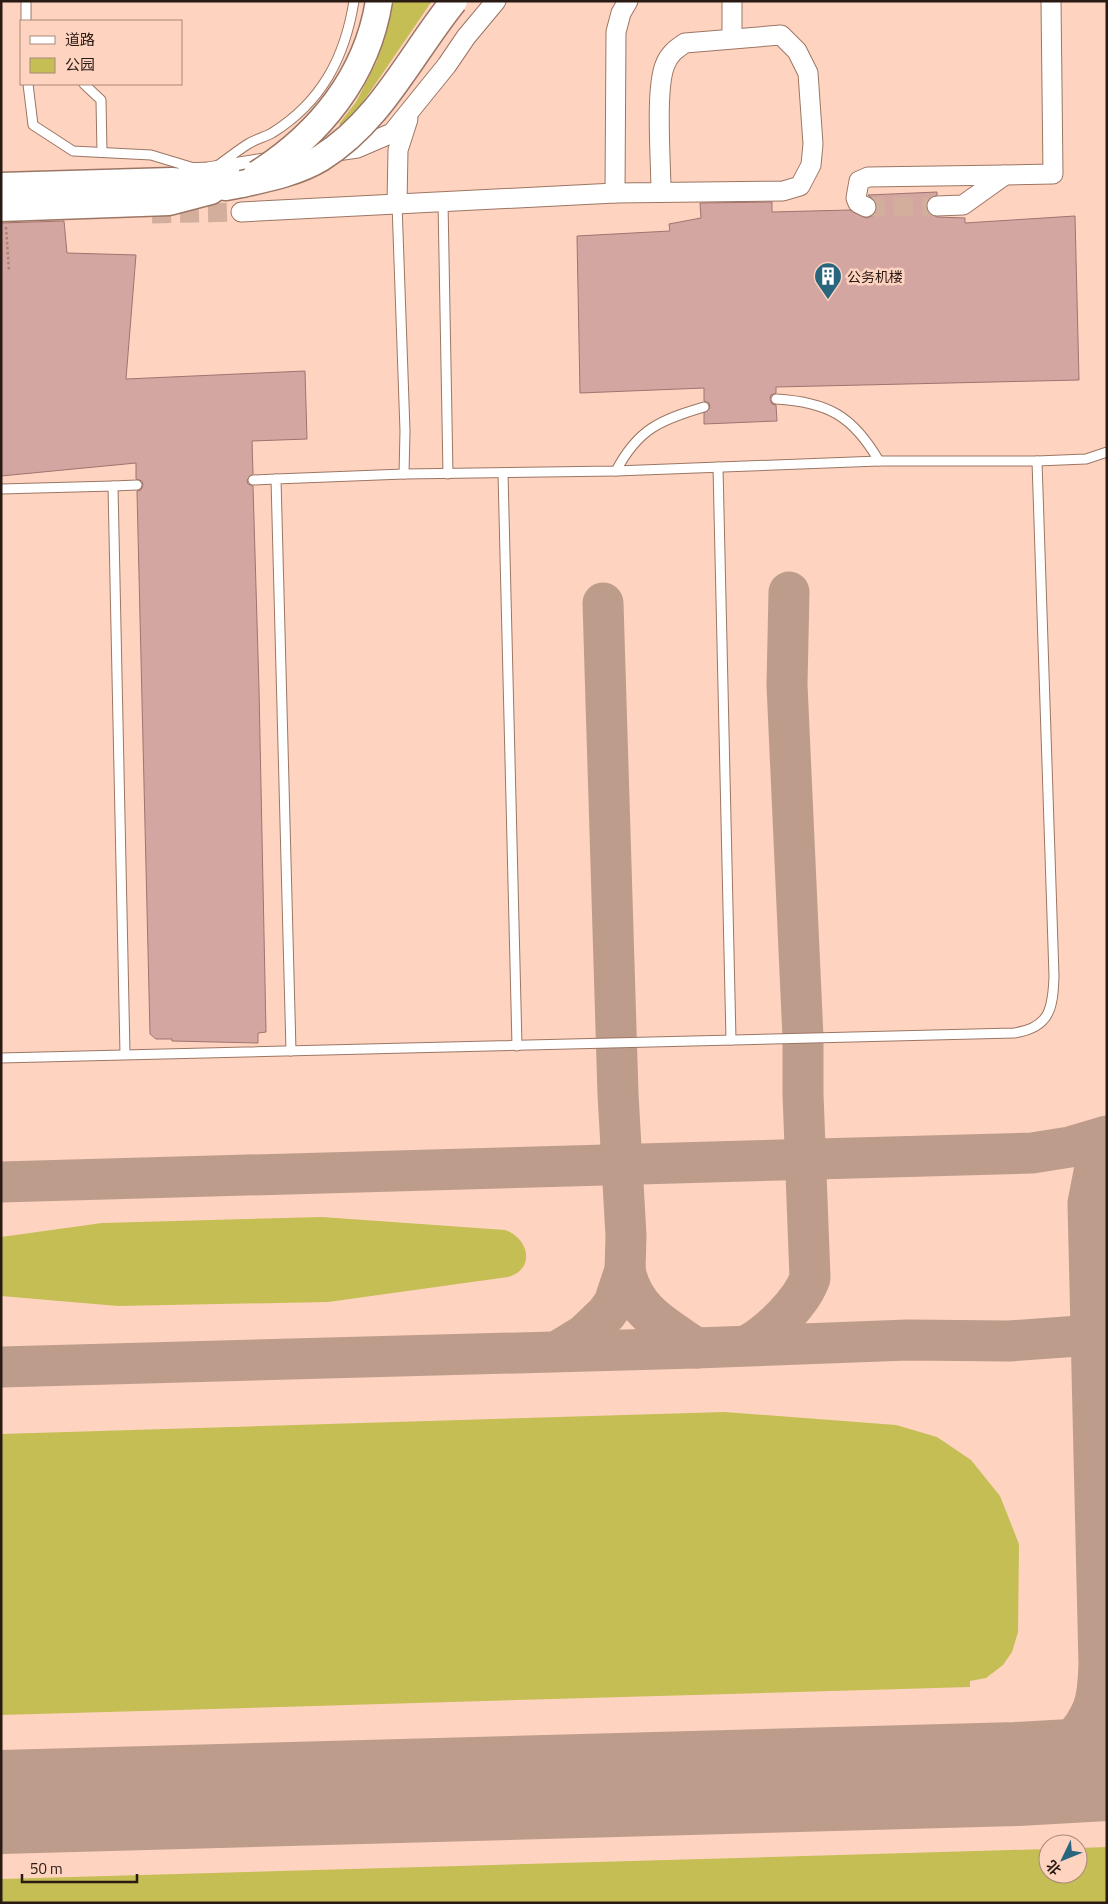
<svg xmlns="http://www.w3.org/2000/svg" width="1108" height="1904" font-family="'Titillium Web','Noto Sans SC',sans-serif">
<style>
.green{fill:#c5be54}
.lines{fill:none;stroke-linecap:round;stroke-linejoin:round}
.taxiway{stroke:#be9c8c;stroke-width:41}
.runway{stroke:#be9c8c;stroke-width:104}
.building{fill:#d4a6a1;stroke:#9f746f}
.minor-tunnel{stroke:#d3ae9d;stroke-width:19;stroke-dasharray:19 9;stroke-linecap:butt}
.service-casing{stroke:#9c7664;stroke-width:11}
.minor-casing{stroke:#9c7664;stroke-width:21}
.secondary-casing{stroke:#9c7664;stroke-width:29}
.path{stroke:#a48577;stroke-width:2.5;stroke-dasharray:2.5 2.5;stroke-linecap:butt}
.service{stroke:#fff;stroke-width:9}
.minor{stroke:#fff;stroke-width:19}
.secondary{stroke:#fff;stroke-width:26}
.secondary-bridge-casing{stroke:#9c7664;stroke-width:29;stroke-linecap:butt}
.secondary-bridge{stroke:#fff;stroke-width:26}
.labels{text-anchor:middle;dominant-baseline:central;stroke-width:5;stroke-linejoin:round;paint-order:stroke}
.poi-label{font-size:14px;fill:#291a13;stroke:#fed3c0;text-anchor:start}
</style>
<rect width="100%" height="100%" fill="#fed3c0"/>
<g class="green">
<path d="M392,1H432L363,102L342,126L339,124L356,102L377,61Z"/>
<path d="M322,1217L505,1230C529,1238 536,1269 508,1277L328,1302L118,1306L1,1296V1237L102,1223Z"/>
<path d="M724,1412L896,1425L937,1437L971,1460L1000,1496L1019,1544L1018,1632L1012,1652L1003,1665L986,1678L970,1681V1687L1,1715V1434Z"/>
<path d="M1107,1847V1903H1V1879L1048,1849V1874H1078V1848Z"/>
</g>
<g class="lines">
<g class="taxiway">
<path d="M1,1182L1032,1153L1070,1147L1107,1136"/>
<path d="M625,1270C633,1311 664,1326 696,1348"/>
<path d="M748,1345C770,1333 802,1302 810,1278L803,1094V1038L787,685L789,592"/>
<path d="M558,1351L584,1335L606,1314L614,1303L625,1270L626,1236L618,1094L603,603"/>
<path d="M1,1367L696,1348L908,1340L1009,1341L1107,1334"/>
<path d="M1017,1774C1046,1765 1077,1743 1090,1715C1098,1700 1098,1681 1099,1665L1088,1203L1095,1167L1107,1147"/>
</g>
<path class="runway" d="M1,1802L1017,1774L1107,1769"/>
</g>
<g class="building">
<path d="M937,192V195L927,201L928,212L937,217L965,218V223L1075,216L1079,380L776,387V393L771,395L770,399L772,404L776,405L777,421L704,424V413L710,408L709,403L704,401V388L580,393L577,236L670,231L669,224L701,218L700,203L772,202V212L850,210L866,218L873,216L877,207L875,200L868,195Z"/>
<path d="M64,221L67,253L136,255L126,379L305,371L307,439L252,441L253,474L247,480L248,484L253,486L259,689L266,1032L258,1033V1043L172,1041V1039H156L150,1034L137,491L141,490L143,485L142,481L136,479V463L1,476V223Z"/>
</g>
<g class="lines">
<g class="minor-tunnel">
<path d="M866,207L937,206"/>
<path d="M152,214L241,212"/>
</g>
<g class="service-casing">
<g id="service">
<path d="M26,1V21"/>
<path d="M28,84L33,125L73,151L151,155L194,168"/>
<path d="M84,84L101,100L102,152"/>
<path d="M217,166C227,159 237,151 248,144C256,139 265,137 272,133C322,102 345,57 354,1"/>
<path d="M443,202L448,474"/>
<path d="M397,204L405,431L404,474"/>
<path d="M776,399C828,402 853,416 879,461"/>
<path d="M718,467L731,1040"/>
<path d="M616,471C638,429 660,420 704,407"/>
<path d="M503,473L517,1046"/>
<path d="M253,480L276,479"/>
<path d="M113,486L137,485"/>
<path d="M1,489L113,486L125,1054"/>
<path d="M291,1051L276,479L404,474L616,471L879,461H1037L1086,459L1107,452"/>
<path d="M1,1058L1014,1033C1050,1028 1053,1008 1054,976L1037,461"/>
</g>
</g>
<g class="minor-casing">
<g id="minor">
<path d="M732,1V37"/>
<path d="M330,152L357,148L392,133L447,65L466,37L496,1"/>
<path d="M187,173L208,172L271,162"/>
<path d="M1005,175L1053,174L1051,1"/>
<path d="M615,193L616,32L621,13L628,1"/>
<path d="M397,204L398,150L408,119"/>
<path d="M866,207L858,203L856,198L859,181L868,177L1005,175L963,205L937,206"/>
<path d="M241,212L615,193L783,191L800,186L811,165L813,144L808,73L797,51L781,35L685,43C676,49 669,54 665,65C655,89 661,162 661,192"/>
</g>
</g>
<g class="secondary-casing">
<g id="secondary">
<path d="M1,186L172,181L226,187L242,184"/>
<path d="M1,208L169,202L211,191"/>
</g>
</g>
<path class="path" d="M6,227L9,271"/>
<use href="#service" class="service"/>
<use href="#minor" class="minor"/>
<use href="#secondary" class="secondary"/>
<g class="secondary-bridge-casing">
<g id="secondary-bridge">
<path d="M257,174C320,134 367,76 379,1"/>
<path d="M242,184C269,178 298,172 321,158C381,121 411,54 454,1"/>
</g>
</g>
<use href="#secondary-bridge" class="secondary-bridge"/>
</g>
<defs>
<g id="building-pin" transform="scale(1.4375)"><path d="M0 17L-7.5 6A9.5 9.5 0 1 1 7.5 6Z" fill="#29667d" stroke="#fed3c0"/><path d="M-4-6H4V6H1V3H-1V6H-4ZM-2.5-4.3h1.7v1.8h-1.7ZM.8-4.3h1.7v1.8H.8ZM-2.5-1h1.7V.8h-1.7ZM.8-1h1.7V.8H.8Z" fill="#fff"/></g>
</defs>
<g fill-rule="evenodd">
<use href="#building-pin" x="828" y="276"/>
</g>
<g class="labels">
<g class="poi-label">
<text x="847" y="276">公务机楼</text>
</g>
</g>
<rect width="1108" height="1904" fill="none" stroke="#291a13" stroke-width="5"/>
<rect x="20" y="20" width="162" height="65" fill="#fed3c0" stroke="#a9897b"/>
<rect x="30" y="36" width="25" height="8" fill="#ffffff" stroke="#a9897b"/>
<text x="65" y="45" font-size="15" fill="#291a13">道路</text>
<rect x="30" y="58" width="25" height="15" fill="#c5be54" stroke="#a9897b"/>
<text x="65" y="70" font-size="15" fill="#291a13">公园</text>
<g transform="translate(1063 1859) rotate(227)"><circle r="24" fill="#fed3c0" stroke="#a9897b"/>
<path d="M0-4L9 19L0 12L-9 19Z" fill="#29667d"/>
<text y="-8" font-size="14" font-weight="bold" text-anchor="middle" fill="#291a13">北</text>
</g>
<path d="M22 1874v8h115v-8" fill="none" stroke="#291a13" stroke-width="2.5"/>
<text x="30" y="1874" font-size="15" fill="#291a13" stroke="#fed3c0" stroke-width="4" paint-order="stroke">50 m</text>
</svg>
